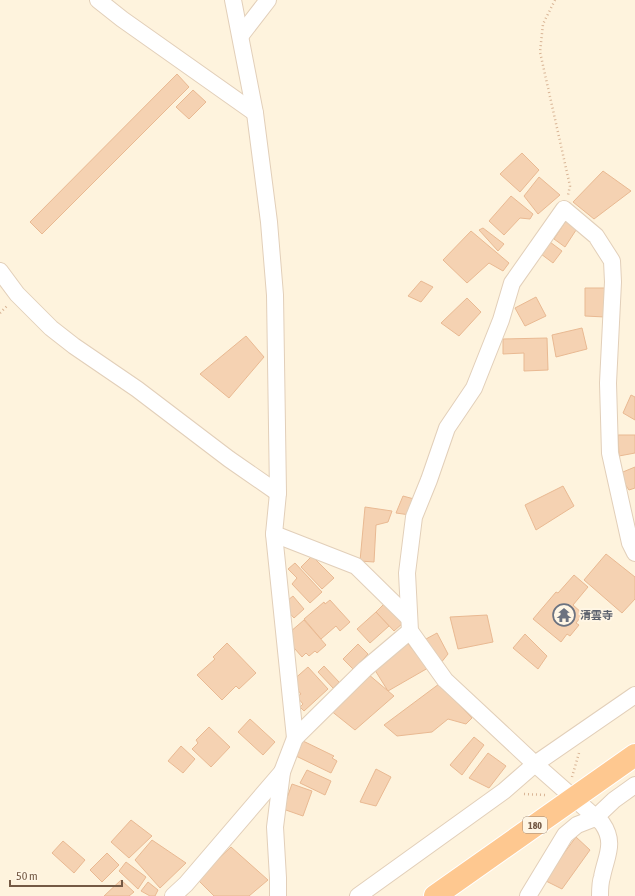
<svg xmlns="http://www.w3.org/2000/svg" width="635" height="896" font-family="'Asap Condensed','Noto Sans JP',sans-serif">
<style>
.building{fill:#f5d2b2;stroke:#e9b992}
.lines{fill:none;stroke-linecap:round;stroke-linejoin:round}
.minor-casing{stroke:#e2cfb9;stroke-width:18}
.trunk-casing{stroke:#fff;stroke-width:24}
.path{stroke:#d9b596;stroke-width:2.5;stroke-dasharray:1 3;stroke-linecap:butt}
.minor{stroke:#fff;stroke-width:16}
.trunk{stroke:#fec890;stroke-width:22}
.labels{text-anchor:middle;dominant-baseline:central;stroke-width:3.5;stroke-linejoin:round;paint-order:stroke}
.shield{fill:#fff6e5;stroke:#9e8874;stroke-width:1}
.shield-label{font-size:10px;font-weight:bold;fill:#745944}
.worship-label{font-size:11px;font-weight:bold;fill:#5b616d;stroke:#fff6e5;text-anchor:start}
</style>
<rect width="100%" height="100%" fill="#fef3dd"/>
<g class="building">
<path d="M177,74L189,87L42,234L30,222Z"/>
<path d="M193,90L206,102L189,119L176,107Z"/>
<path d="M522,153L539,170L520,192L500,174Z"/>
<path d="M603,171L631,191L594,219L573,202Z"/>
<path d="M539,177L560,195L538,214L524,196Z"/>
<path d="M511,196L533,214L530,219L520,218L504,235L489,221Z"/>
<path d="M567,219L578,227L565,247L554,239Z"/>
<path d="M483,228L504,244L498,251L479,230Z"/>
<path d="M471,231L509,263L503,271L489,263L467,283L443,260Z"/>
<path d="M550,242L562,251L553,263L541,254Z"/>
<path d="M421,281L433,287L421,302L408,296Z"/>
<path d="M585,288H606L605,317L585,316Z"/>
<path d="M536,297L546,316L525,326L515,308Z"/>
<path d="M467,298L481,312L459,336L441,323Z"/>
<path d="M582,328L587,349L556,357L552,335Z"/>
<path d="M246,336L264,357L229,398L200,374Z"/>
<path d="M547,338L548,370L524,371V353L503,354V339Z"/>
<path d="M631,395L635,397V420L623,413Z"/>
<path d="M618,435H635V453L619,456Z"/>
<path d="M635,467V488L629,490L618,474Z"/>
<path d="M563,486L574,506L536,530L525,505Z"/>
<path d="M403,496L414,499L410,515L396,513Z"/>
<path d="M365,507L392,511L388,522L376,525L374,562L360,561Z"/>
<path d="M606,554L635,577V599L622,613L584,580Z"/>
<path d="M312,556L334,578L322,589L301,567Z"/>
<path d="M295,563L322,592L310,603L292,584L297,578L288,569Z"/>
<path d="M574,575L588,587L573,605L583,614L576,623L579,625L570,636L567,634L561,642L533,619L556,592L558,593Z"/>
<path d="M293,596L304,609L294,618L282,605Z"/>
<path d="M330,600L350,622L340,631L336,626L321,639L304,619L324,602L325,604Z"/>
<path d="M384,604L403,623L394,631L376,612Z"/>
<path d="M376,612L389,626L370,643L357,629Z"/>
<path d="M487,615L493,642L458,649L450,617Z"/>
<path d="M304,620L326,645L317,653L315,651L309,656L306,653L302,657L288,641L293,637L290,632Z"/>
<path d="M437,633L448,654L440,664L426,639Z"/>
<path d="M525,634L547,656L538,669L513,648Z"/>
<path d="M405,640L428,668L388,691L373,667Z"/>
<path d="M227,643L256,673L239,689L236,686L222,700L197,675L215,659L213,657Z"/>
<path d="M358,644L368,654L353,669L343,659Z"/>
<path d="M324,666L339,682L333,688L318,672Z"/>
<path d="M308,667L328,689L304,711L300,707L303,704L297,697L301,694L291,682Z"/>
<path d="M368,674L394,696L355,730L330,710Z"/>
<path d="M439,684L472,718L466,724L448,719L432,732L397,736L384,725Z"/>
<path d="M250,719L275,742L263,755L238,732Z"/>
<path d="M209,727L230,747L211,767L192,749L198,743L196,740Z"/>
<path d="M474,737L484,745L462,775L450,765Z"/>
<path d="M303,741L334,756L332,758L337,761L331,773L296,756Z"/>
<path d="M181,746L195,759L183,773L168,761Z"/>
<path d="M488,753L506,766L489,788L469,778Z"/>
<path d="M376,769L391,777L376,806L360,802Z"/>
<path d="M307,770L331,781L325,795L300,783Z"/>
<path d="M292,784L312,791L303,816L283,809Z"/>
<path d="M131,820L152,836L129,858L111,842Z"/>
<path d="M576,837L590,850L562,889L544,880Z"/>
<path d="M152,840L186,863L160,888L135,860Z"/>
<path d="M63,841L85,860L74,873L52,853Z"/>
<path d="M231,847L268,880L249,896H214L197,879Z"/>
<path d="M107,853L119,865L102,882L90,870Z"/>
<path d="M126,862L146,877L138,889L119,871Z"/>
<path d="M121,880L134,892L129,896H104Z"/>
<path d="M148,882L158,890L155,896H150L141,891Z"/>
</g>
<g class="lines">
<g class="minor-casing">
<g id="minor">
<path d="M98,0L122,19L255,113"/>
<path d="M233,0L255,113L269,222L275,295L278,493L274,534L295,738"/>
<path d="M241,35L268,0"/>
<path d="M0,271L17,294L51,328L74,346L137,389L229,459L278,493"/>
<path d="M274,534L356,566L409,618"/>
<path d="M173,896L186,884L282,772"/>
<path d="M278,896V878L275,827L282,772L295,738L365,669L410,631"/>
<path d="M358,896L504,791L535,764L635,695"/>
<path d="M528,896L565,835L577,825L595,818L614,800L635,785"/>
<path d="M600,896C600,890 600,883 602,877C606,856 616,843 602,823L535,764L445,680L410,631L407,573L414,517L429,480L447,428L474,388L501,320L512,283L564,209L596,236L612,261L613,282L608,383L610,453L630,543L635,553"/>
</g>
</g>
<g class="trunk-casing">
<path id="trunk" d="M435,896L635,755"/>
</g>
<g class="path">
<path d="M555,0L543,24L540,52L570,186L568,195"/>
<path d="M0,313L8,305"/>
<path d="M572,777L579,753"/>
<path d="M524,794L545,795"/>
</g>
<use href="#minor" class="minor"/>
<use href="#trunk" class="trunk"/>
</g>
<defs>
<g id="temple-ring" transform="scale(1.15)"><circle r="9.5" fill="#fff6e5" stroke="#6b7280" stroke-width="1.5"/><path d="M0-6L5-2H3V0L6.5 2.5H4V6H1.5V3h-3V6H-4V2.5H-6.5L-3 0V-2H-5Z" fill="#6b7280"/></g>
</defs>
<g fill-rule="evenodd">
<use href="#temple-ring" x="564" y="615"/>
</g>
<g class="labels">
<rect class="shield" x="523" y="817" width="24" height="16" rx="3"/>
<g class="shield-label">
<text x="535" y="825">180</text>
</g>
<g class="worship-label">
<text x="580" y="615">清雲寺</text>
</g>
</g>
<path d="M10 880v6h112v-6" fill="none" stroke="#745944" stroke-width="2"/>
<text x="16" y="880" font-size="12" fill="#745944" stroke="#fff6e5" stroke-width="3" paint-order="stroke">50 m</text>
</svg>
